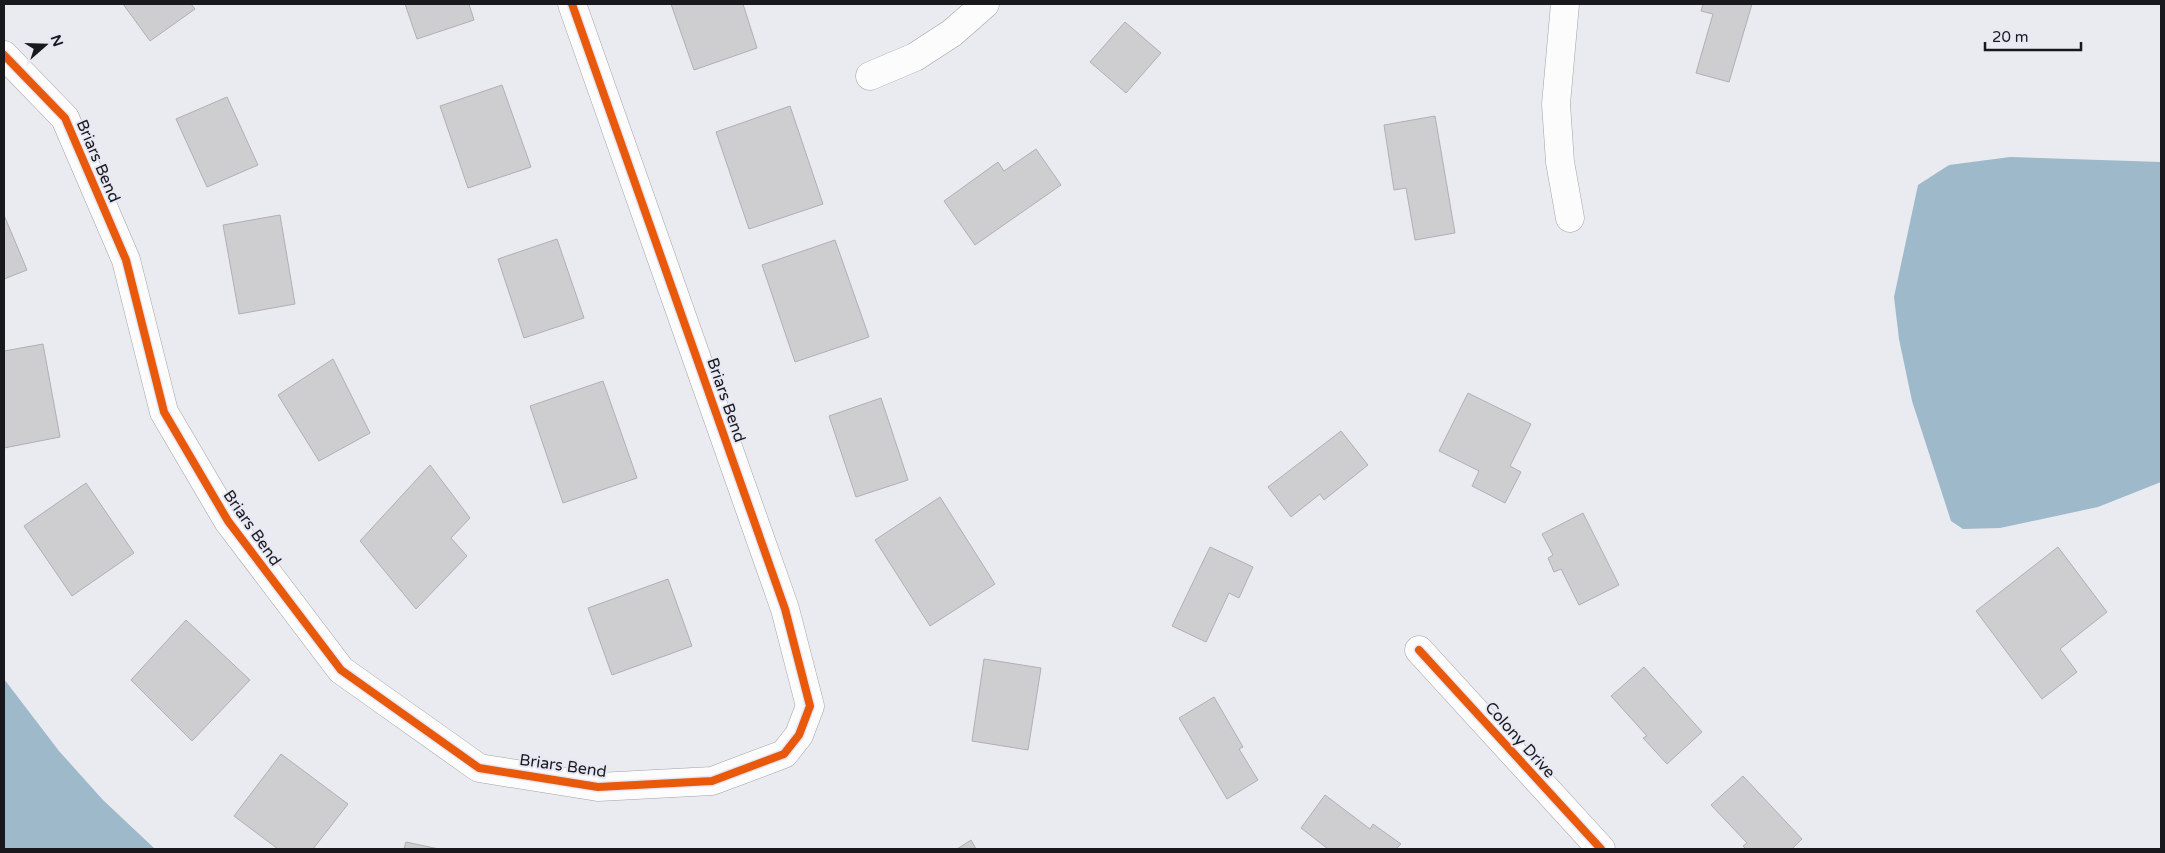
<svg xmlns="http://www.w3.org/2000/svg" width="2165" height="853" font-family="'Varela Round',sans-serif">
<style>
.water{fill:#9db9ca}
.building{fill:#cecdd0;stroke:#b1afb2}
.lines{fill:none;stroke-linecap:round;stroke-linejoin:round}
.minor-casing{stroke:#a1a2a6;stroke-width:29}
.minor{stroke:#fcfcfd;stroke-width:28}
.cycleway-casing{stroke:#e7e8f4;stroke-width:11}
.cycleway{stroke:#e8590c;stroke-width:8}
.labels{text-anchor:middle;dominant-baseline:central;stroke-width:4;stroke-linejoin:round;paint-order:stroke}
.street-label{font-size:16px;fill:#19191d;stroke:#e7e8f4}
</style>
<rect width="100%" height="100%" fill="#eaebf1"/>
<g class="water">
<path d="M2010,157L2161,162V482L2098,507L2000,528L1963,529L1951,521L1912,401L1899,339L1894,297L1918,185L1949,165Z"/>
<path d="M4,679L59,751L103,800L155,849H4Z"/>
</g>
<g class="building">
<path d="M123,4H191L195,9L150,41Z"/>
<path d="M405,4H469L474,20L417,39Z"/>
<path d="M671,4H743L757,48L694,70Z"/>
<path d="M1703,4H1752L1729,82L1696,73L1713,14L1701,11Z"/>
<path d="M1125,22L1161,53L1126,93L1090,62Z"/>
<path d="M502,85L531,167L468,188L440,106Z"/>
<path d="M227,97L258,165L207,187L176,119Z"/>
<path d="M790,106L823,204L749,229L716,132Z"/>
<path d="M1435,116L1455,233L1415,240L1406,188L1394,190L1384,125Z"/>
<path d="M1036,149L1061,185L975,245L944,201L998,162L1004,171Z"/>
<path d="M4,215L27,270L4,279Z"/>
<path d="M280,215L295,304L239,314L223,225Z"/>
<path d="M557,239L584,318L524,338L498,259Z"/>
<path d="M835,240L869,337L795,362L762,265Z"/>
<path d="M43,344L60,437L4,448V351Z"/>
<path d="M333,359L370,433L319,461L278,395Z"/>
<path d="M603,381L637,478L563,503L530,406Z"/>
<path d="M1468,393L1531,424L1510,466L1521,472L1505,503L1472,486L1479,471L1439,451Z"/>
<path d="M881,398L908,480L856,497L829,416Z"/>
<path d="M1341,431L1368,465L1324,500L1320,494L1291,517L1268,487Z"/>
<path d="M430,465L470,518L451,538L467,556L416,609L360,541Z"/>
<path d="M86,483L134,553L72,596L24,526Z"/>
<path d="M940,497L995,584L930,626L875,540Z"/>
<path d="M1583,513L1619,585L1579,605L1561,569L1554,572L1548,558L1553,555L1542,534Z"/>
<path d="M1210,547L1253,567L1239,598L1229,593L1206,642L1172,626Z"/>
<path d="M2058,547L2107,612L2060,649L2077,672L2042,699L1976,611Z"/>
<path d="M668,579L692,646L612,675L588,608Z"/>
<path d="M186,620L250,680L192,741L131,680Z"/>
<path d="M984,659L1041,668L1028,750L972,741Z"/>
<path d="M1644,667L1702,732L1667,764L1643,738L1647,736L1611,696Z"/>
<path d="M1214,697L1243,747L1239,749L1258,780L1227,799L1179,718Z"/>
<path d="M281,754L348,804L313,849H278L234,816Z"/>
<path d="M1743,776L1802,839L1792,849H1746L1743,846L1747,843L1711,805Z"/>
<path d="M1325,795L1370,829L1373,824L1401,844L1396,849H1328L1301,828Z"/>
<path d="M971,840L976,849H957Z"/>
<path d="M406,842L439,849H404Z"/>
</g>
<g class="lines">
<g class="minor-casing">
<g id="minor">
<path d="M1565,4L1556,104L1560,162L1570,218"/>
<path d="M4,55L65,118L126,260L164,412L228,521L341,670L479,768L598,787L712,781L784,754L799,735L810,706L785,609L572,4"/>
<path d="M870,76L915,57L952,33L985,4"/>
<path d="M1419,650L1601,849"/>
</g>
</g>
<use href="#minor" class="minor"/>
<g class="cycleway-casing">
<g id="cycleway">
<path d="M4,55L65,118L126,260L164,412L228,521L341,670L479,768L598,787L712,781L784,754L799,735L810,706L785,609L572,4"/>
<path d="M1419,650L1601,849"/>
</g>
</g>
<use href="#cycleway" class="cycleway"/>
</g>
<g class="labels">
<g class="street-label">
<text transform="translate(98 161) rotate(67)">Briars Bend</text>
<text transform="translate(726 400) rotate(71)">Briars Bend</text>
<text transform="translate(252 528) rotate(55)">Briars Bend</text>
<text transform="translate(1520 740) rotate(48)">Colony Drive</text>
<text transform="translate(563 766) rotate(8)">Briars Bend</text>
</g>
</g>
<rect width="2165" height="853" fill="none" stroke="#19191d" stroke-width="10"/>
<g transform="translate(45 45) rotate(70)" stroke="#e7e8f4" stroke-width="4" paint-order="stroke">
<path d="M0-4L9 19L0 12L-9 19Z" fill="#19191d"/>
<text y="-8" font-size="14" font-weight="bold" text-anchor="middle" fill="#19191d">N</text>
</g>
<path d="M1985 42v8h96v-8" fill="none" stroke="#19191d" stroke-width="2.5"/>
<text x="1992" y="42" font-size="15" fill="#19191d" stroke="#e7e8f4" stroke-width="4" paint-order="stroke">20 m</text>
</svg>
